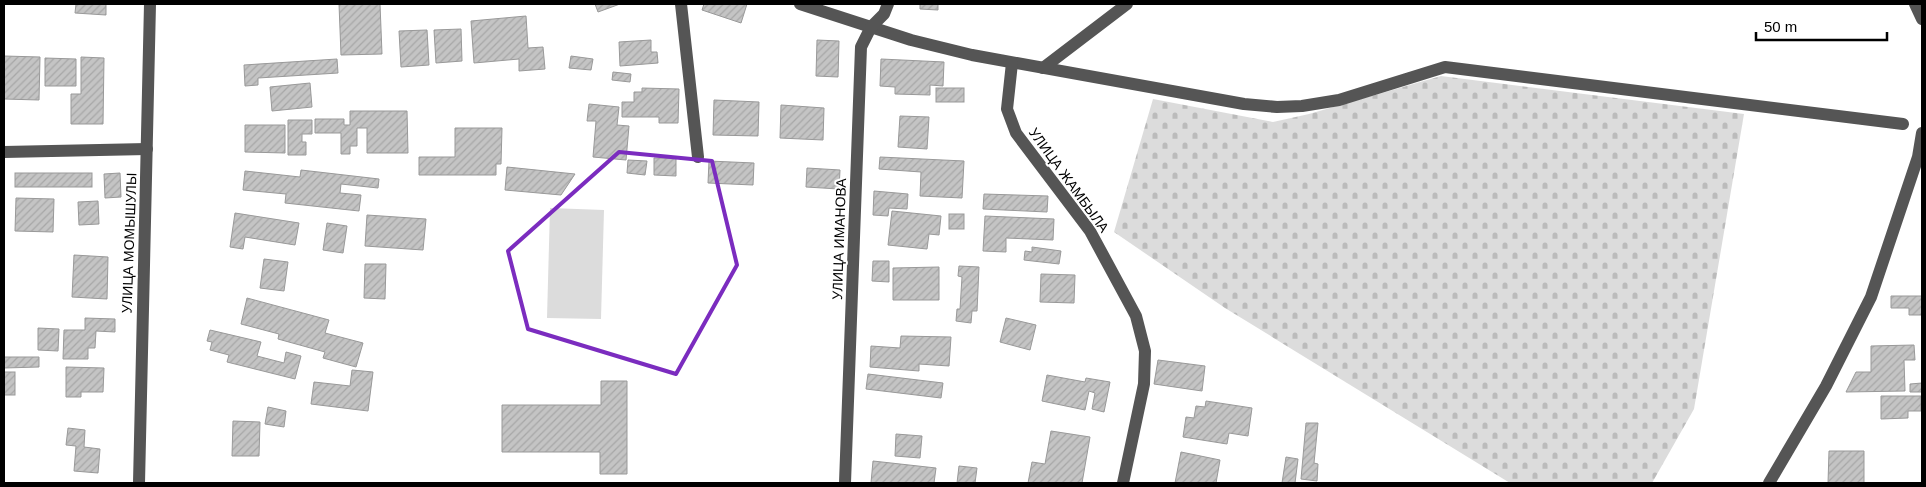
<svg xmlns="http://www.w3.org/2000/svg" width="1926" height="487" font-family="Arial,sans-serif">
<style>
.grass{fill:#dcdcdc}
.cemetery{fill:url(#cemetery-stones)}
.building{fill:url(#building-hatch);stroke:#999}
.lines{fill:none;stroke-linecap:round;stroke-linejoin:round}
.minor{stroke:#555;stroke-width:12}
.marked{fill:none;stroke:#7b2cbf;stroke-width:4;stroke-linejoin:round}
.labels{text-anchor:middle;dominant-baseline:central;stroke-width:4;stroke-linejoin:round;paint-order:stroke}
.street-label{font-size:14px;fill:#000;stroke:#fff}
</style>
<defs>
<pattern id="cemetery-stones" width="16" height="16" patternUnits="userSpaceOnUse" patternTransform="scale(1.25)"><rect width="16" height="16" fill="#dcdcdc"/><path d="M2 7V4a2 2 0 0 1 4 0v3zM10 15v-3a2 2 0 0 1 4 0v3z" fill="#bbb"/></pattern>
<pattern id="building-hatch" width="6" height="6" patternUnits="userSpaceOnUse" patternTransform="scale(1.25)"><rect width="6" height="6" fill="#c4c4c4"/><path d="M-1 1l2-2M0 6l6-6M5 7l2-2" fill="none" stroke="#a7a7a7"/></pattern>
</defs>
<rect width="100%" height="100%" fill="#fff"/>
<path class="grass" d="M550,208L604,210L601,319L547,318Z"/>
<path class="cemetery" d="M1441,76L1744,114L1694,409L1652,483H1510L1225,308L1114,232L1153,99L1273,122L1309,114Z"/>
<g class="building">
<path d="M76,4H106V15L75,13Z"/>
<path d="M339,4H380L382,54L341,55Z"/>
<path d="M595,4H620L598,12Z"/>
<path d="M704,4H747L741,23L702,10Z"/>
<path d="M920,4H938V10L920,9Z"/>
<path d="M526,16L528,48L543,47L545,69L519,71V59L474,63L471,21Z"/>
<path d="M461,29L462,61L436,63L434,30Z"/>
<path d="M427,30L429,65L401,67L399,31Z"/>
<path d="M651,40V52H657L658,63L620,66L619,42Z"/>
<path d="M817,40L839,41L838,77L816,76Z"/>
<path d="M4,56L40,57L39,100L4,99Z"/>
<path d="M571,56L593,59L591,70L569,68Z"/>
<path d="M81,57L104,58L103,124H71V94H81Z"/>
<path d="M45,58L76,59V86H45Z"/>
<path d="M337,59L338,73L258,78V85L245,86L244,65Z"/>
<path d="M881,59L944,62L943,86L930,85V95L895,94V87L880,86Z"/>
<path d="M613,72L631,74L630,82L612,80Z"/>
<path d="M310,83L312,107L272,111L270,87Z"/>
<path d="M642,88L679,89L678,123H659V117H622V102H634V92H642Z"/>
<rect x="936" y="88" width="28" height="14"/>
<path d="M714,100L759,102L758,136L713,135Z"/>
<path d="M589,104L619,107L617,125L629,126L626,160L593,157L596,121H587Z"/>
<path d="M781,105L824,108L823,140L780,138Z"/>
<path d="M350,111H407L408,153H367V128H357V146H350V154H341V133H315V119H344V125H350Z"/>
<path d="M900,116L929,117L927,149L898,147Z"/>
<path d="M288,120H312V134H302V142H306V155H288Z"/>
<path d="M245,125H285V153L245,152Z"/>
<path d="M455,128H502L501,164H496V175H419V157H455Z"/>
<path d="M880,157L964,161L962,198L920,196L921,172L879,169Z"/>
<path d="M654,158H676V176L654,175Z"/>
<path d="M628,160L647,161L645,175L627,173Z"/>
<path d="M709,161L754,163L753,185L708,183Z"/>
<path d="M507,167L575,174L561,195L505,190Z"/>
<path d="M807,168L840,170L839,189L806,187Z"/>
<path d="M301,170L379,179L378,188L341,184L340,193L361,195L359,211L285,203L286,194L243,190L245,171L300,177Z"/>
<rect x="15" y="173" width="77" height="14"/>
<path d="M120,173L121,197L105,198L104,174Z"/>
<path d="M874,191L908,194L907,209L889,208L888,216L873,215Z"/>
<path d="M984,194L1048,196L1047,212L983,209Z"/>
<path d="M16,198L54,199L53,232L15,231Z"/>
<path d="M98,201L99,224L79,225L78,202Z"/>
<path d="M892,211L941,216L939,235L929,234L927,249L888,245Z"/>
<path d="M235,213L299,223L295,245L245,237L243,249L230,247Z"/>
<rect x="949" y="214" width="15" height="15"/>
<path d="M367,215L426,219L423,250L365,246Z"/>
<path d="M985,216L1054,219L1053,240L1006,238V252L983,251Z"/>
<path d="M327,223L347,226L343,253L323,250Z"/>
<path d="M1032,247L1061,251L1059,264L1024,260L1025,251L1032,252Z"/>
<path d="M74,255L108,257L107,299L72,297Z"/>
<path d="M264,259L288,262L284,291L260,288Z"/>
<path d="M873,261H889V282L872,281Z"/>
<path d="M365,264H386L385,299L364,298Z"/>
<path d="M959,266L979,267L977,311H972L971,323L956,321L957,309H960L962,277L958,276Z"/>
<path d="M939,267V300H893V268Z"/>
<path d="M1041,274L1075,275L1074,303L1040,302Z"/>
<path d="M1891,296H1922V315H1909V308H1891Z"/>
<path d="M247,298L329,320L325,333L363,343L356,367L323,358L325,352L278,339L279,334L241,324Z"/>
<path d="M85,318L115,319V332L96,331L95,348H88V359H63L64,330H85Z"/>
<path d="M1006,318L1036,325L1030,350L1000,342Z"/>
<path d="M38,328L59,329L58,351L38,350Z"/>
<path d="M210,330L261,342L257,356L284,363L286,352L301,356L295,379L227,362L229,355L210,350L212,342L207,341Z"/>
<path d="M901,336L951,337L949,366L919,364V371L870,367L871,346L900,348Z"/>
<path d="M1914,345L1915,360H1904L1905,391L1846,392L1856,372H1871V346Z"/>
<path d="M4,357H39V367L4,368Z"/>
<path d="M1158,360L1205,366L1202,391L1154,384Z"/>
<path d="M66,367L104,368L103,392H81V397H66Z"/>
<path d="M352,370L373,372L368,411L311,404L314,382L350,386Z"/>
<rect x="4" y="372" width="11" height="23"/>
<path d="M868,374L943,383L941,398L866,389Z"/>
<path d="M1047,375L1085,382L1086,378L1110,382L1104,412L1092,409L1095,393L1089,391L1085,410L1042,401Z"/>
<path d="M601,381H627V474H600V452H502V405H601Z"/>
<path d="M1922,383V392H1910V384Z"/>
<path d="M1881,396H1921V411H1908V418L1881,419Z"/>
<path d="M1206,401L1252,408L1248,436L1229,433L1227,444L1183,437L1186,417L1194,418L1196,406L1205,407Z"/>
<path d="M268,407L286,411L284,427L265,424Z"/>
<path d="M233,421L260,422L259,456H232Z"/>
<path d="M1306,423H1318L1314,463L1318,464L1317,481L1301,479Z"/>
<path d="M68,428L85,430L84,447L100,449L98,473L74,471L76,446L66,445Z"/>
<path d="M1051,431L1090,437L1082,483H1028L1032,462L1045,464Z"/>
<path d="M896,434L922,436L920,458L895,456Z"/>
<path d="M1829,451H1864V483H1828Z"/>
<path d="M1181,452L1220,460L1216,483H1175Z"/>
<path d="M1286,457L1298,459L1295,483H1282Z"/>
<path d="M873,461L936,468L934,483H871Z"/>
<path d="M959,466L977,468L975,483H957Z"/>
</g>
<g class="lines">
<g class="minor">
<path d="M681,4L698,157"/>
<path d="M800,4L911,40L972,55L1244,104L1277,107L1302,106L1339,100L1445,67L1903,124"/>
<path d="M1915,4L1922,19"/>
<path d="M1012,63L1007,109L1016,133L1090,231L1136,316L1145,351L1144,384L1123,483"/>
<path d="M1043,68L1127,4"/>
<path d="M4,152L147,149"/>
<path d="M139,483L150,4"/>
<path d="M845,483L861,47L871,27L884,14L888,4"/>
<path d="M1769,483L1826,386L1871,297L1918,157L1922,133"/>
</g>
</g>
<path class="marked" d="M619,152L712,161L737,265L676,374L528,329L508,251Z"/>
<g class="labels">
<g class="street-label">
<text transform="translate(1069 180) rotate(54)">УЛИЦА ЖАМБЫЛА</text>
<text transform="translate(839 239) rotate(-88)">УЛИЦА ИМАНОВА</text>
<text transform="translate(129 243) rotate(-88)">УЛИЦА МОМЫШУЛЫ</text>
</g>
</g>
<rect width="1926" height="487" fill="none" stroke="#000000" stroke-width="10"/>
<path d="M1756 32v8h131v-8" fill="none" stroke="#000000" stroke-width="2.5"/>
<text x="1764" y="32" font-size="15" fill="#000000" stroke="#ffffff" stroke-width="4" paint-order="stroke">50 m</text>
</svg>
